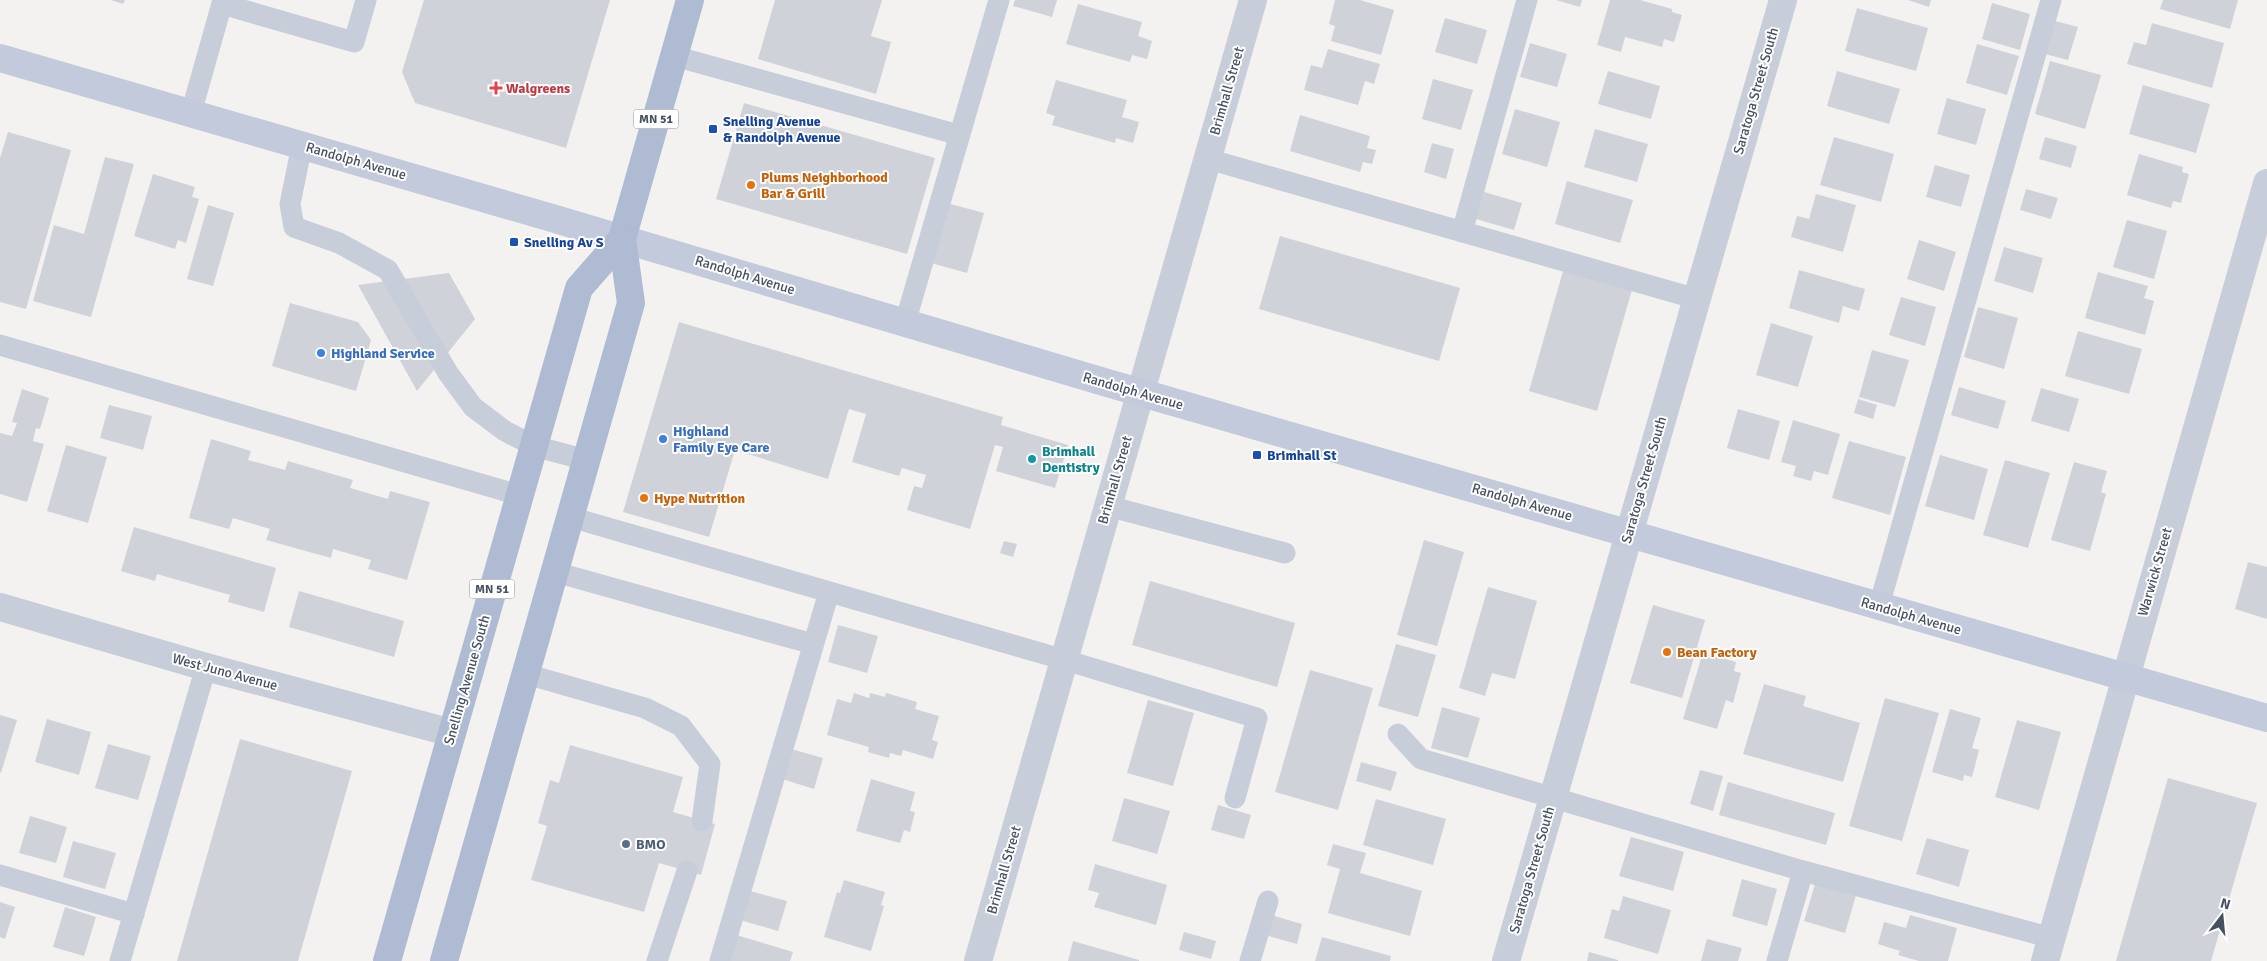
<svg xmlns="http://www.w3.org/2000/svg" width="2267" height="961" font-family="Signika,sans-serif">
<style>
.building{fill:#d0d2d9}
.lines{fill:none;stroke-linecap:round;stroke-linejoin:round}
.service{stroke:#c7ceda;stroke-width:21}
.minor{stroke:#c7ceda;stroke-width:28}
.secondary{stroke:#c3cadb;stroke-width:28}
.primary{stroke:#afbbd2;stroke-width:28}
.health-dot{fill:#e0444e;stroke:#fff;stroke-width:2}
.transit-dot{fill:#1a4fb4;stroke:#fff;stroke-width:2}
.food-dot{fill:#e8710a;stroke:#fff;stroke-width:2}
.shop-dot{fill:#3f7fe0;stroke:#fff;stroke-width:2}
.culture-dot{fill:#0f9aa8;stroke:#fff;stroke-width:2}
.service-dot{fill:#5c6f8a;stroke:#fff;stroke-width:2}
.labels{text-anchor:middle;dominant-baseline:central;stroke-width:4;stroke-linejoin:round;paint-order:stroke}
.shield{fill:#fff;stroke:#7e8490;stroke-width:1}
.shield-label{font-size:12px;font-weight:bold;fill:#475061}
.health-label{font-size:14px;font-weight:bold;fill:#be3a42;stroke:#fff;text-anchor:start}
.street-label{font-size:14px;fill:#475061;stroke:#fff}
.transit-label{font-size:14px;font-weight:bold;fill:#164399;stroke:#fff;text-anchor:start}
.food-label{font-size:14px;font-weight:bold;fill:#c56008;stroke:#fff;text-anchor:start}
.shop-label{font-size:14px;font-weight:bold;fill:#366cbe;stroke:#fff;text-anchor:start}
.culture-label{font-size:14px;font-weight:bold;fill:#0d838f;stroke:#fff;text-anchor:start}
.service-label{font-size:14px;font-weight:bold;fill:#4e5e75;stroke:#fff;text-anchor:start}
</style>
<rect width="100%" height="100%" fill="#f4f2f1"/>
<g class="building">
<path d="M111,0H125L123,4Z"/>
<path d="M424,0H610L566,148L415,103L402,72Z"/>
<path d="M775,0H882L871,36L891,42L876,94L758,59Z"/>
<path d="M1015,0H1057L1052,17L1013,6Z"/>
<path d="M1335,0H1360L1394,10L1381,55L1331,41L1335,26L1329,24Z"/>
<path d="M1556,0H1582L1580,7Z"/>
<path d="M1610,0H1640L1672,9V12L1682,15L1674,42L1664,39L1662,47L1625,37L1621,52L1597,45Z"/>
<path d="M1908,0H1931L1929,7Z"/>
<path d="M2163,0H2238L2230,29L2160,9Z"/>
<path d="M1992,3L2030,14L2020,50L1982,39Z"/>
<path d="M1078,4L1142,22L1138,36L1152,41L1147,59L1132,55L1130,62L1066,44Z"/>
<path d="M1857,8L1928,28L1916,71L1845,51Z"/>
<path d="M1445,18L1487,30L1477,64L1435,52Z"/>
<path d="M2055,21L2078,27L2068,60L2045,54Z"/>
<path d="M2152,23L2224,43L2212,88L2127,64L2134,42L2146,45Z"/>
<path d="M1530,43L1567,54L1557,87L1520,77Z"/>
<path d="M1977,44L2019,56L2007,95L1966,83Z"/>
<path d="M1328,49L1380,64L1374,84L1365,81L1358,105L1304,90L1311,65L1322,68Z"/>
<path d="M2050,61L2101,75L2085,129L2035,114Z"/>
<path d="M1608,71L1660,86L1651,119L1598,104Z"/>
<path d="M1837,71L1900,89L1889,124L1827,106Z"/>
<path d="M1433,79L1473,90L1461,130L1422,119Z"/>
<path d="M1056,80L1127,100L1122,117L1139,122L1133,143L1116,138L1115,143L1052,125L1055,116L1046,113Z"/>
<path d="M2143,85L2210,104L2196,153L2129,134Z"/>
<path d="M1947,98L1986,109L1976,145L1937,134Z"/>
<path d="M744,103L935,158L907,254L716,199Z"/>
<path d="M1515,109L1560,122L1547,167L1502,154Z"/>
<path d="M1300,115L1370,136L1367,148L1376,150L1372,164L1363,162L1360,172L1290,151Z"/>
<path d="M1595,129L1648,144L1637,182L1584,167Z"/>
<path d="M8,132L71,150L26,309L0,302V158Z"/>
<path d="M1834,137L1894,154L1881,202L1820,185Z"/>
<path d="M2045,137L2077,146L2071,168L2039,159Z"/>
<path d="M1432,143L1454,149L1446,179L1424,172Z"/>
<path d="M2139,154L2183,167L2182,172L2189,174L2181,203L2173,201L2171,208L2127,195Z"/>
<path d="M105,157L134,164L91,317L33,301L54,225L84,234Z"/>
<path d="M1935,165L1970,175L1961,207L1926,197Z"/>
<path d="M153,174L195,187L192,197L199,199L186,243L178,240L175,249L134,236Z"/>
<path d="M1567,181L1633,200L1620,243L1555,224Z"/>
<path d="M2026,189L2058,198L2051,219L2020,210Z"/>
<path d="M1484,192L1522,203L1514,230L1476,219Z"/>
<path d="M1816,194L1856,205L1843,252L1791,237L1797,216L1809,219Z"/>
<path d="M947,203L984,213L967,273L931,263Z"/>
<path d="M208,205L234,213L213,286L187,279Z"/>
<path d="M2127,220L2167,231L2154,279L2113,267Z"/>
<path d="M1280,236L1460,288L1439,361L1259,309Z"/>
<path d="M1919,240L1956,252L1944,291L1907,279Z"/>
<path d="M2004,247L2043,258L2033,293L1994,281Z"/>
<path d="M1799,270L1865,289L1859,311L1843,306L1839,323L1789,308Z"/>
<path d="M1563,271L1632,290L1597,411L1529,391Z"/>
<path d="M2098,272L2148,286L2144,298L2154,301L2145,335L2085,318Z"/>
<path d="M449,273L475,319L417,391L358,285Z"/>
<path d="M1901,297L1936,307L1925,346L1889,335Z"/>
<path d="M290,303L358,322L371,340L356,391L272,366Z"/>
<path d="M1978,307L2018,318L2004,369L1964,357Z"/>
<path d="M679,322L1003,417L1001,425L1068,445L1055,488L996,471L1003,447L995,445L970,529L907,510L914,486L922,488L926,475L902,468L899,476L852,462L866,414L849,409L828,479L735,450L709,537L623,512Z"/>
<path d="M1771,323L1813,336L1798,387L1756,375Z"/>
<path d="M2078,331L2142,349L2129,394L2065,376Z"/>
<path d="M1872,350L1909,360L1895,407L1859,397Z"/>
<path d="M1959,387L2006,401L1998,429L1951,415Z"/>
<path d="M2041,388L2079,399L2069,432L2031,421Z"/>
<path d="M22,389L49,398L40,429L36,428L33,441L44,444L27,502L0,494V433L12,436L17,423L12,422Z"/>
<path d="M1858,399L1877,405L1873,419L1854,413Z"/>
<path d="M109,405L152,416L143,450L100,438Z"/>
<path d="M1738,409L1780,421L1769,460L1727,448Z"/>
<path d="M1793,420L1840,434L1828,475L1814,471L1811,481L1793,476L1796,466L1781,462Z"/>
<path d="M211,439L251,451L248,460L285,470L288,461L353,480L350,488L388,499L390,491L430,502L407,580L368,569L371,560L333,549L331,558L266,540L270,529L233,518L229,529L189,518Z"/>
<path d="M1849,441L1906,457L1890,515L1832,498Z"/>
<path d="M66,445L107,457L88,523L47,511Z"/>
<path d="M1940,455L1988,469L1974,520L1925,506Z"/>
<path d="M2005,460L2050,473L2028,548L1983,535Z"/>
<path d="M2074,462L2107,471L2101,492L2106,494L2090,551L2051,540Z"/>
<path d="M134,527L276,568L264,612L228,602L230,595L157,574L155,581L121,571Z"/>
<path d="M1424,540L1464,552L1437,646L1397,635Z"/>
<path d="M1004,541L1017,544L1013,557L1000,553Z"/>
<path d="M2248,562L2267,567V619L2235,609Z"/>
<path d="M1150,581L1295,623L1277,687L1132,645Z"/>
<path d="M1488,587L1537,601L1515,679L1492,673L1485,696L1459,688Z"/>
<path d="M299,591L404,621L394,657L289,627Z"/>
<path d="M1653,605L1705,620L1682,698L1630,683Z"/>
<path d="M838,625L878,636L867,673L828,662Z"/>
<path d="M1396,644L1436,655L1418,717L1378,706Z"/>
<path d="M1703,652L1736,662L1734,671L1741,673L1733,703L1726,700L1717,729L1683,719Z"/>
<path d="M1310,670L1373,688L1338,810L1275,792Z"/>
<path d="M1764,684L1806,696L1803,706L1860,723L1843,782L1743,754Z"/>
<path d="M854,693L869,698L870,693L885,697L886,693L917,702L915,709L939,716L932,740L938,742L933,759L903,750L901,756L890,753L889,758L868,752L869,747L827,735L837,699L851,703Z"/>
<path d="M1885,698L1939,713L1902,841L1849,826Z"/>
<path d="M1148,700L1194,713L1173,786L1127,773Z"/>
<path d="M1442,707L1480,718L1468,758L1431,748Z"/>
<path d="M1950,709L1981,718L1972,748L1979,750L1972,777L1964,775L1963,781L1932,772Z"/>
<path d="M0,715L17,720L1,773L0,772Z"/>
<path d="M47,719L91,732L79,775L35,762Z"/>
<path d="M2017,720L2061,732L2039,810L1995,797Z"/>
<path d="M240,739L352,771L298,961H177Z"/>
<path d="M108,744L151,756L138,800L95,788Z"/>
<path d="M570,745L683,777L673,812L715,824L701,875L659,863L644,912L531,880L547,826L538,823L550,780L559,783Z"/>
<path d="M791,749L823,758L814,789L782,779Z"/>
<path d="M1361,762L1397,772L1391,791L1356,781Z"/>
<path d="M1700,770L1723,776L1713,811L1690,804Z"/>
<path d="M2168,778L2257,803L2211,961H2116Z"/>
<path d="M871,779L915,792L910,811L915,812L910,832L904,830L900,843L856,831Z"/>
<path d="M1728,782L1835,813L1826,845L1719,815Z"/>
<path d="M1124,798L1170,811L1157,854L1112,841Z"/>
<path d="M1376,799L1446,819L1433,865L1363,845Z"/>
<path d="M1218,805L1251,815L1244,839L1211,830Z"/>
<path d="M30,816L67,827L56,863L19,853Z"/>
<path d="M1631,837L1684,852L1673,891L1619,876Z"/>
<path d="M1927,838L1969,850L1959,887L1916,874Z"/>
<path d="M73,841L116,853L105,889L63,877Z"/>
<path d="M1333,844L1366,853L1360,873L1422,891L1410,936L1328,913L1340,869L1327,865Z"/>
<path d="M1095,864L1167,885L1156,925L1094,907L1099,893L1088,890Z"/>
<path d="M1742,879L1777,889L1767,926L1732,916Z"/>
<path d="M844,880L885,892L881,905L884,906L871,951L824,937L837,892L840,893Z"/>
<path d="M1815,884L1856,895L1845,933L1804,921Z"/>
<path d="M746,890L787,901L778,931L737,919Z"/>
<path d="M1623,896L1671,910L1658,954L1604,938L1612,909L1619,911Z"/>
<path d="M0,902L15,907L5,939L0,937Z"/>
<path d="M65,907L96,917L84,956L53,947Z"/>
<path d="M1271,915L1302,924L1297,944L1265,935Z"/>
<path d="M1910,915L1957,928L1948,961H1919L1898,955L1900,951L1878,944L1884,922L1906,928Z"/>
<path d="M1184,932L1216,941L1211,959L1179,950Z"/>
<path d="M733,934L793,952L790,961H725Z"/>
<path d="M1322,937L1391,956L1390,961H1315Z"/>
<path d="M1707,939L1742,948L1738,961H1701Z"/>
<path d="M1073,941L1139,960V961H1068Z"/>
<path d="M1589,952L1618,960V961H1587Z"/>
</g>
<g class="lines">
<g class="service">
<path d="M222,4L354,42L366,0"/>
<path d="M674,56L959,135"/>
<path d="M191,113L223,0"/>
<path d="M302,145L290,204L294,227L339,243L388,270L448,373L473,407L505,431L534,446L586,460"/>
<path d="M1208,159L1697,299"/>
<path d="M1462,232L1527,0"/>
<path d="M905,323L999,0"/>
<path d="M0,345L519,495"/>
<path d="M1108,506L1285,553"/>
<path d="M570,517L1065,660L1257,718L1235,798"/>
<path d="M555,572L813,644"/>
<path d="M1879,606L2051,0"/>
<path d="M526,674L645,708L681,726L710,764L702,821"/>
<path d="M1398,734L1421,759L1803,871L2052,938"/>
<path d="M0,875L134,914"/>
<path d="M120,961L206,667"/>
<path d="M657,961L687,871"/>
<path d="M720,961L829,592"/>
<path d="M1250,961L1268,901"/>
<path d="M1777,961L1803,871"/>
</g>
<g class="minor">
<path d="M0,607L206,667L452,733"/>
<path d="M978,961L1253,0"/>
<path d="M1506,961L1783,0"/>
<path d="M2045,961L2267,183"/>
</g>
<path class="secondary" d="M0,58L552,218L1104,382L2267,718"/>
<g class="primary">
<path d="M387,961L579,288L622,239L690,0"/>
<path d="M444,961L631,303L622,239"/>
</g>
</g>
<path class="health-dot" d="M493.5 80.5h5v5h5v5h-5v5h-5v-5h-5v-5h5z"/>
<g class="transit-dot">
<rect x="708" y="124" width="10" height="10" rx="2.5"/>
<rect x="509" y="237" width="10" height="10" rx="2.5"/>
<rect x="1252" y="450" width="10" height="10" rx="2.5"/>
</g>
<g class="food-dot">
<circle cx="751" cy="185" r="5"/>
<circle cx="644" cy="498" r="5"/>
<circle cx="1667" cy="652" r="5"/>
</g>
<g class="shop-dot">
<circle cx="321" cy="353" r="5"/>
<circle cx="663" cy="439" r="5"/>
</g>
<circle class="culture-dot" cx="1032" cy="459" r="5"/>
<circle class="service-dot" cx="626" cy="844" r="5"/>
<g class="labels">
<g class="shield">
<rect x="633.5" y="109.5" width="45" height="19" rx="4"/>
<rect x="469.5" y="579.5" width="45" height="19" rx="4"/>
</g>
<g class="shield-label">
<text x="656" y="119">MN 51</text>
<text x="492" y="589">MN 51</text>
</g>
<g class="health-label">
<text x="506" y="88">Walgreens</text>
</g>
<g class="street-label">
<text transform="translate(1227 91) rotate(-74)">Brimhall Street</text>
<text transform="translate(1756 91) rotate(-74)">Saratoga Street South</text>
<text transform="translate(356 161) rotate(16)">Randolph Avenue</text>
<text transform="translate(745 275) rotate(17)">Randolph Avenue</text>
<text transform="translate(1133 391) rotate(16)">Randolph Avenue</text>
<text transform="translate(1115 480) rotate(-74)">Brimhall Street</text>
<text transform="translate(1644 480) rotate(-74)">Saratoga Street South</text>
<text transform="translate(1522 502) rotate(16)">Randolph Avenue</text>
<text transform="translate(2155 572) rotate(-74)">Warwick Street</text>
<text transform="translate(1911 616) rotate(16)">Randolph Avenue</text>
<text transform="translate(225 672) rotate(15)">West Juno Avenue</text>
<text transform="translate(467 680) rotate(-74)">Snelling Avenue South</text>
<text transform="translate(1004 870) rotate(-74)">Brimhall Street</text>
<text transform="translate(1532 870) rotate(-74)">Saratoga Street South</text>
</g>
<g class="transit-label">
<text x="723" y="121">Snelling Avenue<tspan x="723" dy="16">&amp; Randolph Avenue</tspan></text>
<text x="524" y="242">Snelling Av S</text>
<text x="1267" y="455">Brimhall St</text>
</g>
<g class="food-label">
<text x="761" y="177">Plums Neighborhood<tspan x="761" dy="16">Bar &amp; Grill</tspan></text>
<text x="654" y="498">Hype Nutrition</text>
<text x="1677" y="652">Bean Factory</text>
</g>
<g class="shop-label">
<text x="331" y="353">Highland Service</text>
<text x="673" y="431">Highland<tspan x="673" dy="16">Family Eye Care</tspan></text>
</g>
<g class="culture-label">
<text x="1042" y="451">Brimhall<tspan x="1042" dy="16">Dentistry</tspan></text>
</g>
<g class="service-label">
<text x="636" y="844">BMO</text>
</g>
</g>
<g transform="translate(2222 916) rotate(16)" stroke="#ffffff" stroke-width="4" paint-order="stroke">
<path d="M0-4L9 19L0 12L-9 19Z" fill="#475061"/>
<text y="-8" font-size="14" font-weight="bold" text-anchor="middle" fill="#475061">N</text>
</g>
</svg>
